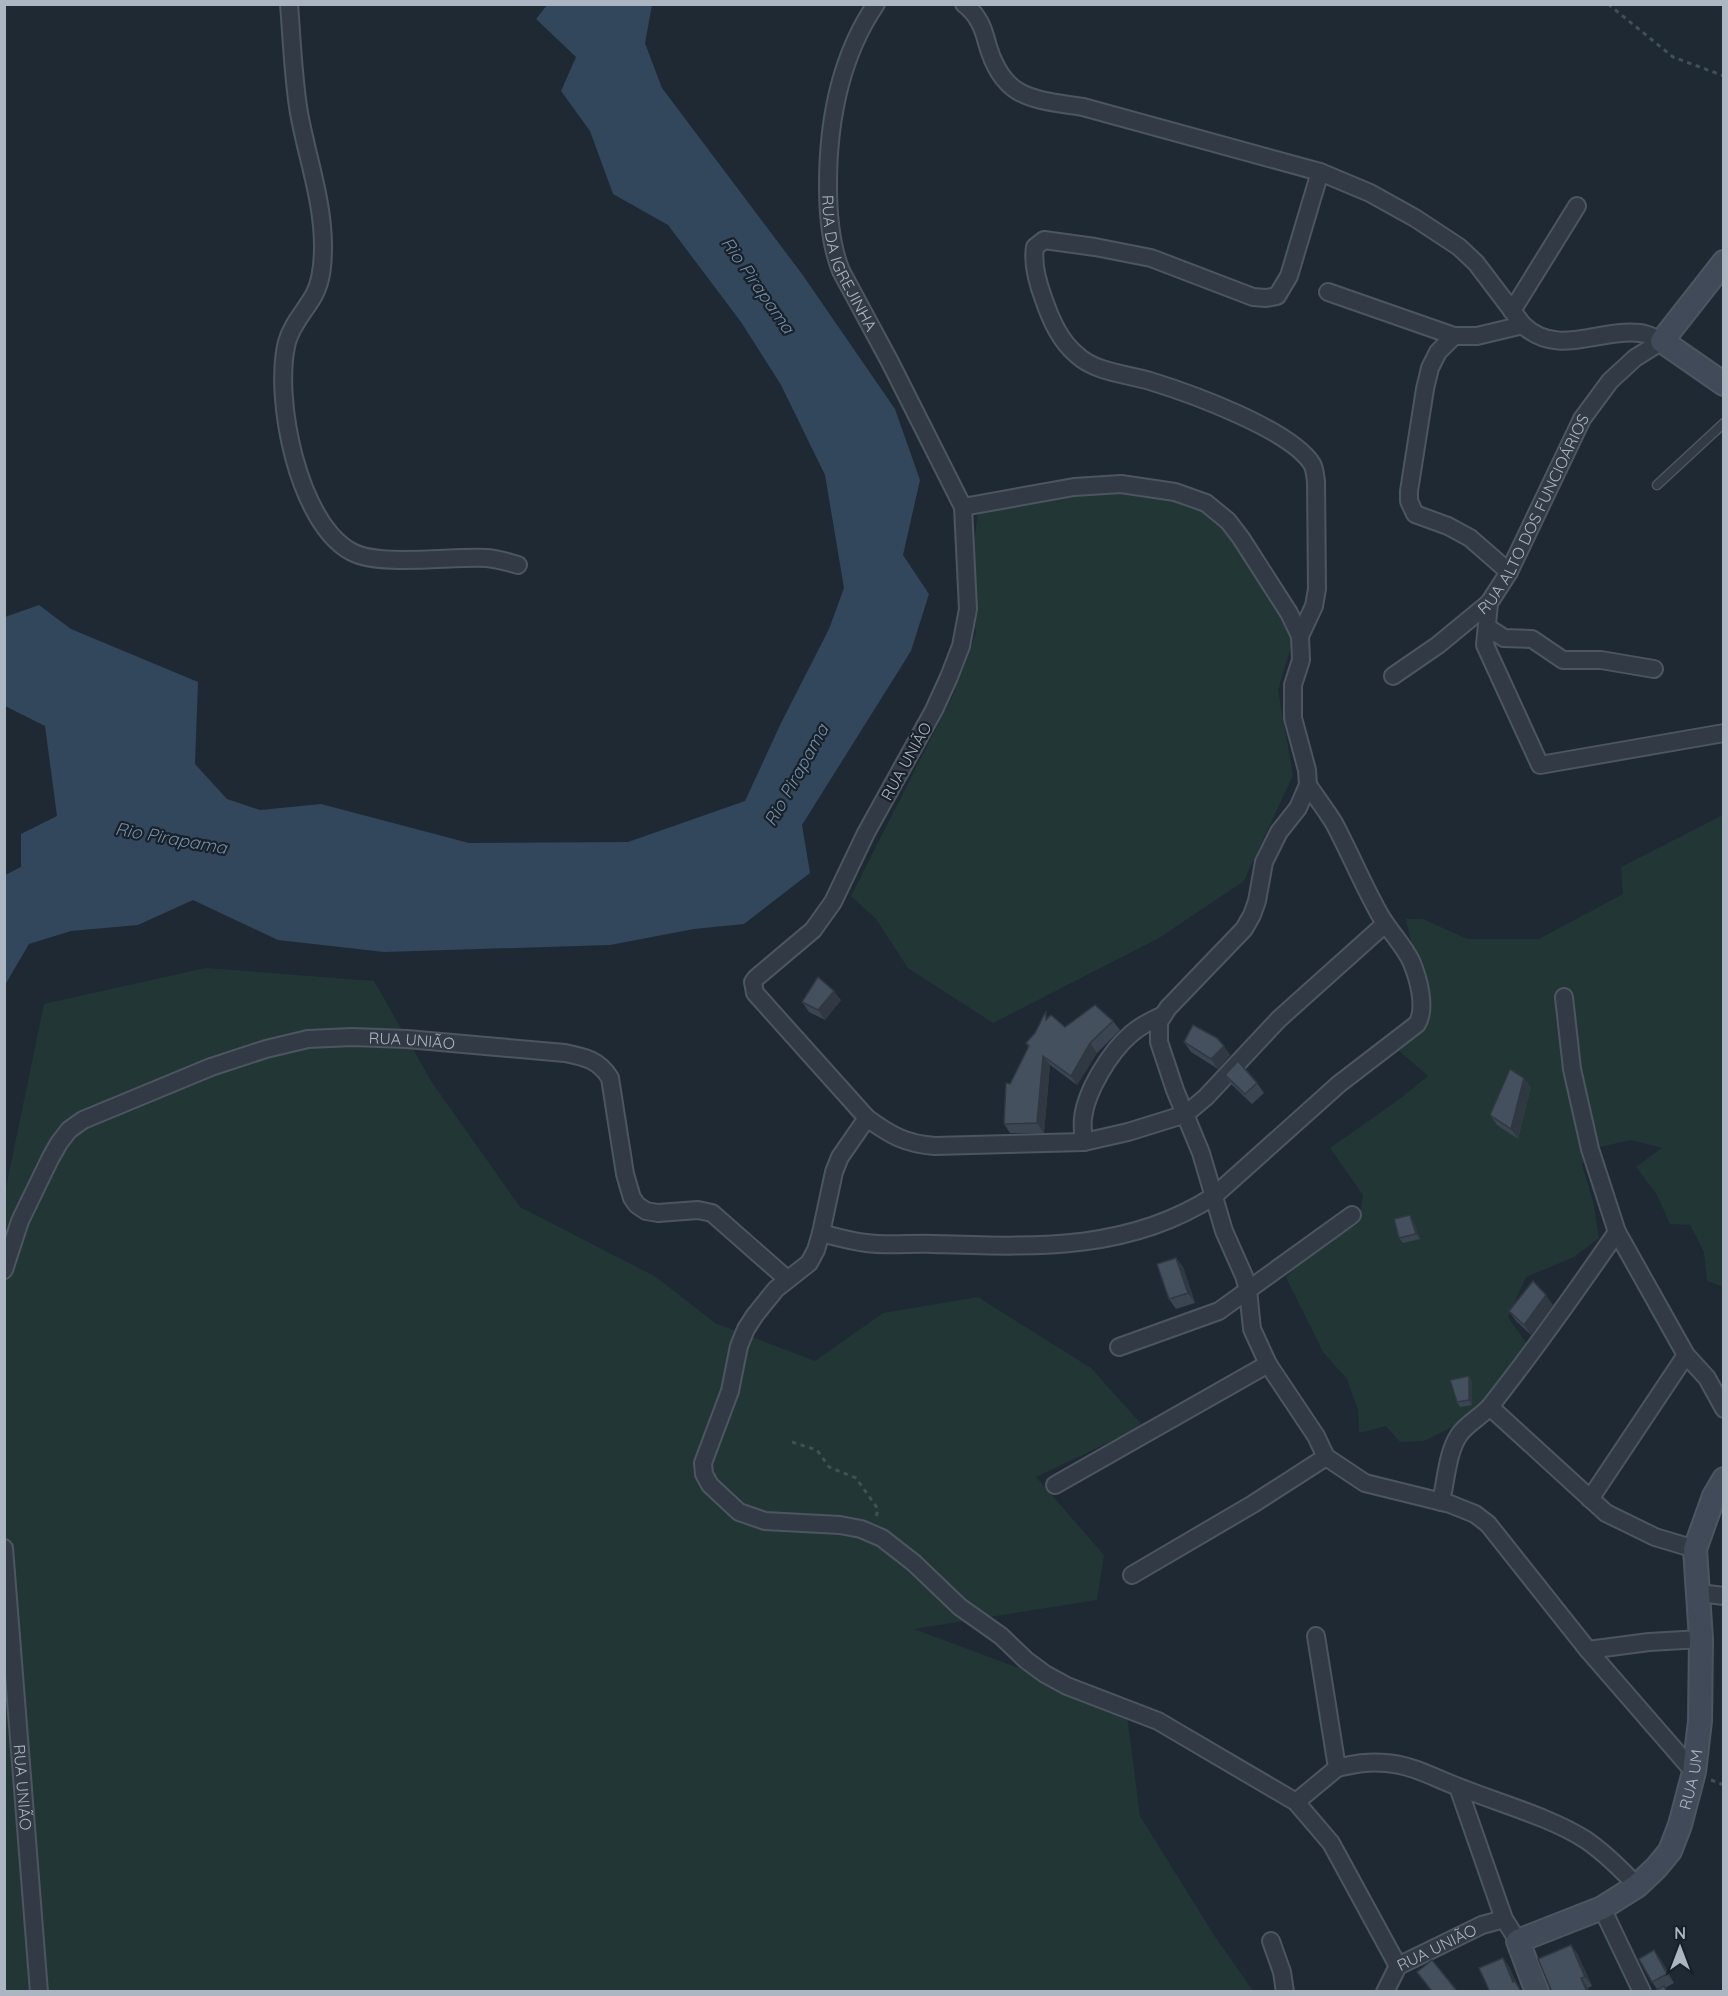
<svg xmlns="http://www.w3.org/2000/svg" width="1728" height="1996" font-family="Quicksand,sans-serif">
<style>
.green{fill:#223636}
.water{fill:#32465c}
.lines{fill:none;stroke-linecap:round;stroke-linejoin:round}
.lane-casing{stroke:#4d5660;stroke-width:11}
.street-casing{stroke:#4d5660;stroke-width:20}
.secondary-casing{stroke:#4d5660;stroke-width:26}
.path{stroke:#3e5153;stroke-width:3;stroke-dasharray:4.5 4.5;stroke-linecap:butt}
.lane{stroke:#323b45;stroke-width:8}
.street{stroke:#323b45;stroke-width:16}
.secondary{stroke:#404a58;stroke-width:22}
.wall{fill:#3b4551}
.shaded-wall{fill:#303842}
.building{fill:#45505e;stroke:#303842;stroke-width:1.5}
.labels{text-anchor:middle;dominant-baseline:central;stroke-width:4.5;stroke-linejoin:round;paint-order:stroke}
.street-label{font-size:16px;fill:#abb6c2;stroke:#182029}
.water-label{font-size:18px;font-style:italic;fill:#748eaa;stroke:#182029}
</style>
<rect width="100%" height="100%" fill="#1f2934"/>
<g class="green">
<path d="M1132,485L1206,503L1297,626L1278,690L1293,775L1244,881L1159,938L993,1023L908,968L876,919L851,896L952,697L976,633L968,592L979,504Z"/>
<path d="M1723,815V1287L1707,1281L1704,1252L1690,1225L1670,1224L1657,1195L1636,1167L1662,1148L1631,1140L1591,1149L1582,1165L1593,1201L1599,1238L1574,1257L1526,1277L1508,1317L1527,1344L1491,1393L1456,1425L1424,1441L1400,1442L1386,1426L1359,1433L1358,1410L1347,1379L1323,1352L1286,1277L1306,1257L1359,1223L1363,1195L1330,1148L1397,1101L1428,1076L1398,1050L1426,1024L1428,980L1412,946L1406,919H1423L1467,939H1539L1623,894L1621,867Z"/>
<path d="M206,968L374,981L433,1084L520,1207L656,1277L715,1323L815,1361L883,1313L978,1297L1091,1368L1143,1426L1036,1477L1104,1555L1097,1600L914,1629L1126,1708L1140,1816L1214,1935L1253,1991L5,1992L4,1197L44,1004Z"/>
</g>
<path class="water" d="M547,5H652L645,43L662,88L802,274L895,409L920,480L903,555L929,594L911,651L802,825L810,873L744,924L694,929L610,945L384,952L278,940L193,900L138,925L71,931L29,944L5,985V875L21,867V834L57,816L45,726L5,706V617L39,605L71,629L198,682L195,764L227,799L260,810L321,804L469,843L628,842L745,801L781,723L829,629L844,588L825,475L781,385L741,322L668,225L613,194L590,131L561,91L576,57L536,19Z"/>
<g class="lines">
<g class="lane-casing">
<path id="lane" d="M1657,485L1724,423"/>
</g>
<g class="street-casing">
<g id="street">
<path d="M289,4C292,41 293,77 299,113C307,157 323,201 323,246C323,263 322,280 314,295C305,311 292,324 287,342C273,397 298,524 352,552C380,567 452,556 487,558C497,559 508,562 518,565"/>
<path id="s1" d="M876,4C840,57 828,122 828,185C828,214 830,244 841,271L890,362L963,507L968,609L961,646L949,677L934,710L866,833L833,902L813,930L756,978L753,982L755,993L867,1118C890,1135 906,1144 935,1146L1084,1142L1128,1132L1186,1114L1206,1097L1279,1019L1385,924"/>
<path d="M964,4C978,15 983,27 987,43C1003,100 1032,99 1083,107L1320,172L1370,193L1415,218L1459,247L1476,263L1523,325C1557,358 1600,328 1640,333C1648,334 1655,338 1662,341"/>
<path d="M1328,292L1454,336H1477L1523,325"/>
<path d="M1512,311L1577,206"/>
<path d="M1454,336L1438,352L1430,368L1425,389L1409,491V501L1415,514L1448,526L1470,538L1509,572"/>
<path d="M963,507L1074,487L1121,484L1175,492L1206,503L1228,521L1241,538L1289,613L1300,636L1301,660L1293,685V718L1307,770L1308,785L1298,808L1279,832L1264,862L1257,901L1252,915L1244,929L1168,1008L1159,1022V1042L1175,1090L1201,1153L1224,1231L1244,1276L1248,1290L1252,1329L1268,1364L1316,1436L1326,1457L1365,1483L1450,1504L1475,1514L1488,1524L1588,1650L1694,1772"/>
<path d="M1489,603L1485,645L1540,765L1724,733"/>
<path d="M1487,627L1504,638L1532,639L1563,660H1601L1654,669"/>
<path d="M1300,636L1314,606L1317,589L1316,481C1315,476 1315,469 1312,464C1290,429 1189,393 1150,381C1126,374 1095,372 1077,355C1060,341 1051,320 1044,300C1038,284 1032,264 1035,247L1044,240L1095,247L1151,258L1253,297L1266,298L1277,296L1289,276L1320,172"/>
<path id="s2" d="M1393,676L1438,645L1489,603L1509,572L1582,419L1610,381L1635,358L1662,341"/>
<path d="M1564,997L1572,1069L1590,1149L1617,1232L1686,1355L1707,1378L1724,1409"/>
<path d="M867,1118L840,1157L834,1172L821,1233L816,1250L809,1263L776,1289L755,1315L746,1329L739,1346L730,1391L703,1463L704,1474L710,1485L739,1512L765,1521L840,1525L861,1529L882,1538L914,1563L960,1607L1001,1636L1026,1660L1045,1674L1067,1686L1158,1721L1296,1802L1331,1843L1398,1966"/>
<path d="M1084,1142C1083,1134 1082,1126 1083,1118C1086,1091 1110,1052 1131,1034C1140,1026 1152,1020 1163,1015"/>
<path d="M821,1233C836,1237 850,1241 866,1243C888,1246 912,1243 934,1244C1032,1247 1128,1252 1214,1196L1339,1084L1417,1024C1427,1008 1418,977 1411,961C1403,944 1389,931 1380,915C1363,885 1350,853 1334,823C1326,810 1316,797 1308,785"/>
<path id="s3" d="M4,1270L20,1221L50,1159L59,1143L69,1130L83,1120L211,1067L266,1049L308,1039L352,1037L407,1039L565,1053C585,1057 599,1060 610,1078L625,1174L632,1198L637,1205L646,1211L658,1213L698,1210L712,1213L787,1279"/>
<path d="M1119,1347L1219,1311L1352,1215"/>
<path d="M1490,1407L1606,1513L1655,1537L1695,1549"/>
<path d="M1055,1485L1268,1364"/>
<path d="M1590,1499L1686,1355"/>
<path d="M1441,1502C1446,1481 1447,1453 1459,1435C1467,1423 1483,1416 1492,1404C1536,1348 1577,1290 1617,1232"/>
<path id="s4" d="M4,1548L39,1992"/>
<path d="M1132,1575L1253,1504L1326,1457"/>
<path d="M1699,1593L1724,1596"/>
<path d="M1588,1650L1649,1642L1701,1639"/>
<path d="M1337,1768C1354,1764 1369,1761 1386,1763C1414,1765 1438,1780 1464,1789C1502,1804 1552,1818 1586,1840C1605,1853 1621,1869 1637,1886"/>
<path d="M1458,1787L1504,1919L1518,1941"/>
<path d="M1296,1802L1337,1768L1316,1636"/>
<path d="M1602,1908L1642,1992"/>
<path d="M1271,1941L1282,1972L1285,1992"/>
<path id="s5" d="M1385,1992L1398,1966L1482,1925L1504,1919"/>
</g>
</g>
<g class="secondary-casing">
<g id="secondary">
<path d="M1724,262L1662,341L1724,384"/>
<path id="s6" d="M1537,1992L1518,1941L1602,1908L1637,1886L1656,1868L1670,1851L1680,1825L1694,1772L1700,1721L1701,1639L1695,1549L1714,1496L1724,1479"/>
</g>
</g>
<g class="path">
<path d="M1608,4L1673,57L1724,76"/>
<path d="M792,1442L817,1450L829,1467L856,1478L878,1509L876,1518"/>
<path d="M1711,1780L1724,1785"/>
</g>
<use href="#lane" class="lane"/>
<use href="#street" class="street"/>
<use href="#secondary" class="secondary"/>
</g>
<g class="wall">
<path d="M841,1000L825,1020L809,1012L802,1002Z"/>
<path d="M1049,1016L1065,1027L1113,1021L1120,1030L1097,1053L1077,1085L1050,1065L1044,1133H1010L1004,1124L1010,1084L1028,1047L1026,1043Z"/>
<path d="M1184,1042L1230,1055L1218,1069L1191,1052Z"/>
<path d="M1225,1075L1257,1083L1264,1093L1252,1104L1232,1085Z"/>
<path d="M1531,1087L1518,1139L1497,1125L1490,1115Z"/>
<path d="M1413,1220L1420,1239L1403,1243L1399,1238Z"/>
<path d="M1176,1258L1183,1267L1195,1303L1176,1309L1169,1299Z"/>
<path d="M1553,1305L1531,1335L1516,1321L1509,1311Z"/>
<path d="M1472,1381V1405L1460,1407L1457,1402Z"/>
<path d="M1571,1945L1578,1955L1592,1986L1588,1988L1552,1992Z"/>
<path d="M1661,1960L1674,1983L1665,1988L1657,1989L1652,1982Z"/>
</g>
<g class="shaded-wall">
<path d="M834,991L841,1000L825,1020L818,1010Z"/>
<path d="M1090,1043L1097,1053L1077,1085L1071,1076Z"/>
<path d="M1224,1046L1230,1055L1218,1069L1211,1059Z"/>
<path d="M1043,1056L1050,1065L1044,1133L1037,1123Z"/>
<path d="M1524,1078L1531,1087L1518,1139L1511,1129Z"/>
<path d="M1410,1215L1413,1220L1420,1239L1416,1234Z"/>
<path d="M1176,1258L1183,1267L1195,1303L1188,1293Z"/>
<path d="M1546,1295L1553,1305L1531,1335L1524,1325Z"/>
<path d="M1469,1376L1472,1381V1405L1469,1400Z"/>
<path d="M1571,1945L1578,1955L1592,1986L1585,1977Z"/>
<path d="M1654,1950L1661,1960L1674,1983L1667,1974Z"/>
<path d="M1503,1958L1510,1968L1516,1982L1522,1992H1521L1513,1982Z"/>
<path d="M1581,1978L1588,1988L1589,1992H1587Z"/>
</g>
<g class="building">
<path d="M818,977L834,991L818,1010L802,1002Z"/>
<path d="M1095,1005L1113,1021L1090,1043L1071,1076L1043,1056L1037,1123L1004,1124L1006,1083L1010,1084L1029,1046L1026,1043L1035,1033L1046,1011V1020L1051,1015L1065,1027Z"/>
<path d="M1193,1025L1217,1038L1224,1046L1211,1059L1184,1042Z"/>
<path d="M1238,1061L1257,1083L1245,1094L1225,1075Z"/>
<path d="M1510,1069L1524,1078L1511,1129L1490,1115Z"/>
<path d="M1410,1215L1416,1234L1399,1238L1394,1219Z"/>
<path d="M1176,1258L1188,1293L1169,1299L1157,1264Z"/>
<path d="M1533,1281L1546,1295L1524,1325L1509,1311Z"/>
<path d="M1469,1376V1400L1457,1402L1450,1380Z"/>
<path d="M1571,1945L1585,1977L1581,1978L1587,1992H1552L1538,1959Z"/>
<path d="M1654,1950L1667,1974L1652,1982L1639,1959Z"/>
<path d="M1503,1958L1513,1982L1515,1981L1521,1992H1490L1479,1968Z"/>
<path d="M1432,1960L1457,1991V1992H1429L1431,1990L1417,1972Z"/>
<path d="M1664,1986L1667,1992H1653Z"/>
</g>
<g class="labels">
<g class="street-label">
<text stroke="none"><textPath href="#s1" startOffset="272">RUA DA IGREJINHA</textPath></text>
<text stroke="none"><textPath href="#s2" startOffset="220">RUA ALTO DOS FUNCIOÁRIOS</textPath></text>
<text transform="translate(906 761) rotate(-61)">RUA UNIÃO</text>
<text stroke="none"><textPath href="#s3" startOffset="516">RUA UNIÃO</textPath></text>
<text stroke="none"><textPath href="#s6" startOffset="309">RUA UM</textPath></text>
<text stroke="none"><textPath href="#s4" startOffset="240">RUA UNIÃO</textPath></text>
<text stroke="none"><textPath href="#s5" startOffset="72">RUA UNIÃO</textPath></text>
</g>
<g class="water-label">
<text transform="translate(758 285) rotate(55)">Rio Pirapama</text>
<text transform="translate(796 775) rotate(-61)">Rio Pirapama</text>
<text transform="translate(171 838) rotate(10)">Rio Pirapama</text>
</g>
</g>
<rect width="1728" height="1996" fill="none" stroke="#abb6c2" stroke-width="12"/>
<g transform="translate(1680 1948)" stroke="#182029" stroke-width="4.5" paint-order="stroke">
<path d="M0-4.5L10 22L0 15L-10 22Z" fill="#abb6c2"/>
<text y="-9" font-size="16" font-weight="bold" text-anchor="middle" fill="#abb6c2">N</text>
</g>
</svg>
